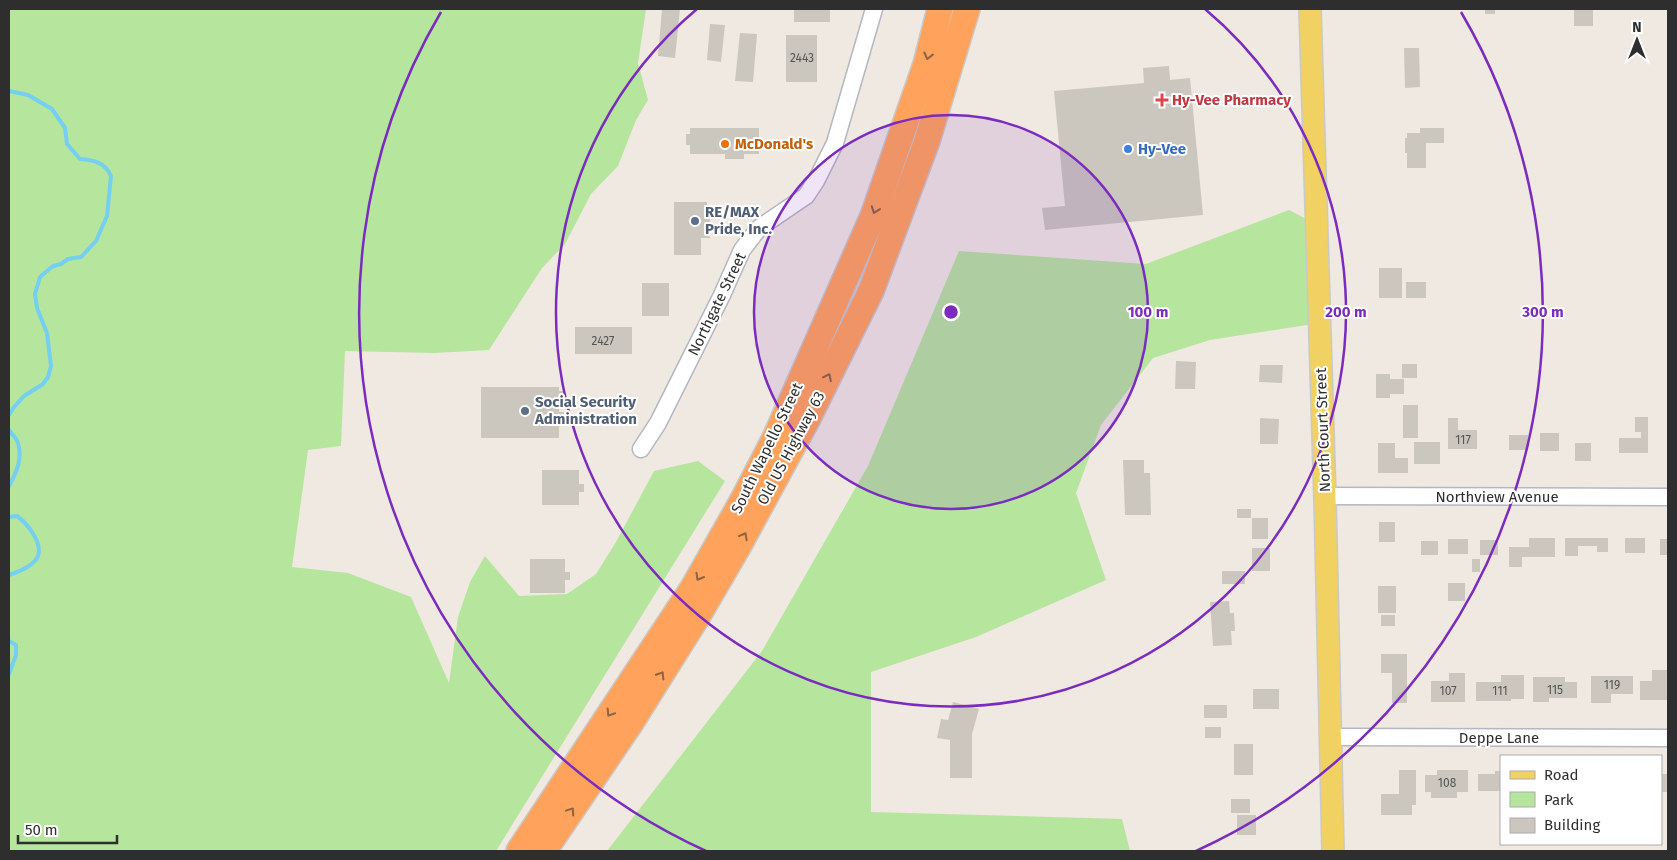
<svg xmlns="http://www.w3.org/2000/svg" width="1677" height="860" font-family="'Fira Sans',sans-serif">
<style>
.green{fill:#b6e59e}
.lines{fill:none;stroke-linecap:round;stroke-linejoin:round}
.stream{stroke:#75cff0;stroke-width:4}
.building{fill:#cbc7bf}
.minor-casing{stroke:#b4b7c1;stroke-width:19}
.major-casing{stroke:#c9c9c9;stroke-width:24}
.highway-casing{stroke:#c9c9c9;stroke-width:28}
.minor{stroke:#fff;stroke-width:16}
.major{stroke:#f2d163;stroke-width:21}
.highway{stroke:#ffa35c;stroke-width:25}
.oneway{stroke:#8c6343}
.ring{fill:none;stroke:#7b2cbf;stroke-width:2.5}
.health-dot{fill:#e0444e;stroke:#fff;stroke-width:2}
.food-dot{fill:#e8710a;stroke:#fff;stroke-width:2}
.shop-dot{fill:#3f7fe0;stroke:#fff;stroke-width:2}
.service-dot{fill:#5c6f8a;stroke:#fff;stroke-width:2}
.labels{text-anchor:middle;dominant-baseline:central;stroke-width:4;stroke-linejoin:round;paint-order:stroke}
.number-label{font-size:12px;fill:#555452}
.health-label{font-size:15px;font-weight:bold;fill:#be3a42;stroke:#fff;text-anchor:start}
.food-label{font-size:15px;font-weight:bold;fill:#c56008;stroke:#fff;text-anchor:start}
.shop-label{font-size:15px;font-weight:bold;fill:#366cbe;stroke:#fff;text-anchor:start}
.service-label{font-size:15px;font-weight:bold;fill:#4e5e75;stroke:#fff;text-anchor:start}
.street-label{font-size:15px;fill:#2e2e2e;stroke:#fff}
.centre{fill:#7b2cbf;stroke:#fff;stroke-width:2.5}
.ring-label{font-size:15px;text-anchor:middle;font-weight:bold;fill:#7b2cbf;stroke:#fff;stroke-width:4;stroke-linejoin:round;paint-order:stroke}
</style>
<rect width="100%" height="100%" fill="#efe9e1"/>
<g class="green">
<path d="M9,9H646L638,63L648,100L636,120L618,166L591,194L565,244L542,268L489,350L435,353L345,351L341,446L308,450L292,567L348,573L411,597L449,683L458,617L470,582L485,556L519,596L567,594L596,574L616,542L654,471L698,461L725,481L496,851H9Z"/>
<path d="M1289,210L1316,224L1319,323L1210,340L1153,358L1101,425L1076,493L1106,580L976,637L871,672V812L1122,819L1130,851H607L762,651L868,466L959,251L1146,264Z"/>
</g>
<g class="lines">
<g class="stream">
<path d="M9,91L28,95L52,109L65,128L67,144L80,159C93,160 105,162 111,176L107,216L96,241L81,257L68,259L61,264L53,266L40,277L35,294L37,308L47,333L51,366L48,377L43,384L24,396L14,407L9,415"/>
<path d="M9,430C12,434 17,439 18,443C23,459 16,473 9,486"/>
<path d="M9,517L17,516C27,523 43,543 38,556C34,566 18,572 9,575"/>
<path d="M9,641L16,645V655L9,674"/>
</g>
</g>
<g class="building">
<path d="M662,9H680L675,58L658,56Z"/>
<rect x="794" y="9" width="36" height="13"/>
<rect x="1485" y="9" width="10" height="5"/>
<rect x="1574" y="9" width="19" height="17"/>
<path d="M710,24L725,25L721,62L707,60Z"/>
<path d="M740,33L757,34L753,82L735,81Z"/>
<rect x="786" y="35" width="31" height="47"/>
<path d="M1404,48H1419L1420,87L1405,88Z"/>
<path d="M1169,66L1170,80L1190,78L1203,215L1045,230L1042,208L1065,206L1054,91L1144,83L1143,68Z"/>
<path d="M690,128H759V154H744V159H725V154H690V145H686V134H690Z"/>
<path d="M1420,128H1444V143H1426V168H1407V153H1405V138H1407V133H1420Z"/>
<path d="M674,202H707V211H710V238H701V255H674Z"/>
<rect x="1379" y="268" width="23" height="30"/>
<rect x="1406" y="282" width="20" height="16"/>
<rect x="642" y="283" width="27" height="33"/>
<rect x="575" y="327" width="57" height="27"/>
<path d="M1176,361L1196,362L1195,389H1175Z"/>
<rect x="1402" y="364" width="15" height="14"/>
<path d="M1260,365H1283L1282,383L1259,382Z"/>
<path d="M1376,374H1390V379H1404V394H1390V398H1376Z"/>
<path d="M481,387H559V391H564V400H559V412H564V423H559V438H481Z"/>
<rect x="1403" y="405" width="15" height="33"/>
<path d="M1635,417H1648V453H1619V438H1641V432H1635Z"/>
<path d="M1260,418L1279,419L1278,444H1260Z"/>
<path d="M1448,418H1458V430H1477V449H1448Z"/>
<rect x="1540" y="433" width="19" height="18"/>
<rect x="1509" y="435" width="19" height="15"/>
<rect x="1414" y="442" width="26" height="22"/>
<path d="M1378,443H1395V458H1408V473H1378Z"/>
<rect x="1575" y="443" width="16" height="18"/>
<path d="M1123,460H1144V473H1150L1151,515H1125Z"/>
<path d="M542,470H579V484H584V492H579V505H542Z"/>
<rect x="1237" y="509" width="14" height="9"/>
<rect x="1252" y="518" width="16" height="21"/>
<rect x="1379" y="522" width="16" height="20"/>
<path d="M1529,538H1555V557H1522V567H1509V547H1529Z"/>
<path d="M1565,538H1608V552H1597V546H1578V556H1565Z"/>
<rect x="1625" y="538" width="20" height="15"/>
<rect x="1448" y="539" width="20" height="15"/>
<rect x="1660" y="539" width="8" height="16"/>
<rect x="1480" y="540" width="18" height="15"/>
<rect x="1421" y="541" width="17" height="14"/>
<rect x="1252" y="548" width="18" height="23"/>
<path d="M530,559H565V572H570V580H565V593H530Z"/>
<rect x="1472" y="559" width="8" height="13"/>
<rect x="1222" y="571" width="23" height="13"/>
<rect x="1448" y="583" width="17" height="18"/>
<rect x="1378" y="586" width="18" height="27"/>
<path d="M1229,601L1230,613H1234L1235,631H1231L1232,645L1213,646L1210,602Z"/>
<rect x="1381" y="615" width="14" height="11"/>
<path d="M1381,654H1407V703H1392V673H1381Z"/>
<path d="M1652,670H1668V700H1640V681H1652Z"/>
<path d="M1449,673H1465V702H1431V681H1449Z"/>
<path d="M1501,675H1524V699H1511V701H1476V682H1501Z"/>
<path d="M1591,676H1633V694H1611V703H1591Z"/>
<path d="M1533,677H1565V682H1577V698H1549V702H1533Z"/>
<rect x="1253" y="689" width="26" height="20"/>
<path d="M953,702L979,709L972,734V778H950V740L937,738L941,719L948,720Z"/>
<rect x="1204" y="705" width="23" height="13"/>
<rect x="1205" y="727" width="16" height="11"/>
<rect x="1234" y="744" width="19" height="31"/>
<path d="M1399,770H1416V805H1412V815H1381V794H1399Z"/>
<path d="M1437,770H1468V792H1457V798H1431V792H1425V775H1437Z"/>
<path d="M1495,771H1501V791H1478V774H1495Z"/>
<rect x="1661" y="774" width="7" height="18"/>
<rect x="1231" y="799" width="19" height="14"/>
<rect x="1237" y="815" width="19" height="20"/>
</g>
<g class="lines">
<g class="minor-casing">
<g id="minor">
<path d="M641,449L658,423L722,295L742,250L759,228L806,196L816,181L835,143L874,9"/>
<path d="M1325,496L1668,497"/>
<path d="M1330,737L1668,738"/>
</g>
</g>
<g class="major-casing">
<path id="major" d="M1310,9L1325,499L1333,851"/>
</g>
<g class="highway-casing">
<g id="highway">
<path d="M519,851L693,588L744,498L776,436L873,216L926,64L940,9"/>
<path d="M544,851L630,724L699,614L738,547L808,418L871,291L927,141L967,9"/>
</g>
</g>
<use href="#minor" class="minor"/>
<use href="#major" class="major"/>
<use href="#highway" class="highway"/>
</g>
<defs><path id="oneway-chevron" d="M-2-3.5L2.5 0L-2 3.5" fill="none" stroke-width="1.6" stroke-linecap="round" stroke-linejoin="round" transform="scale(1.25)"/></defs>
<g class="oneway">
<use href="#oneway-chevron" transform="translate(928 56) rotate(104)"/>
<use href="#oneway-chevron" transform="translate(875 210) rotate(110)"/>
<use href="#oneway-chevron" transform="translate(828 377) rotate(-64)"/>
<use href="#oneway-chevron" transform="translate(744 536) rotate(-62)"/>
<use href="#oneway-chevron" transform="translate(699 577) rotate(120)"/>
<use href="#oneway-chevron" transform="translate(661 675) rotate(-58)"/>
<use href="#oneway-chevron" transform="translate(610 713) rotate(123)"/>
<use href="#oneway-chevron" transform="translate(571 811) rotate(-56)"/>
</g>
<circle cx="951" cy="312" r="197" fill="#7b2cbf" fill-opacity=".12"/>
<g class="ring">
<circle cx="951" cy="312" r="197"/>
<path d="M1205 9A395 395 0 1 1 697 9"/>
<path d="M706 851A592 592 0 0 1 441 12M1461 12A592 592 0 0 1 1196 851"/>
</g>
<path class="health-dot" d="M1159.5 92.5h5v5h5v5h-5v5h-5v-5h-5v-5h5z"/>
<circle class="food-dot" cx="725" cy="144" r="5"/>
<circle class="shop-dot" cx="1128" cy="149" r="5"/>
<g class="service-dot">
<circle cx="695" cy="221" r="5"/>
<circle cx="525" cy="411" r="5"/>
</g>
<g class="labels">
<g class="number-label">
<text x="802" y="58">2443</text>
<text x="603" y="341">2427</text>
<text x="1463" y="440">117</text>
<text x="1612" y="685">119</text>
<text x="1555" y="690">115</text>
<text x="1448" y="691">107</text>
<text x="1500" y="691">111</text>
<text x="1447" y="783">108</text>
</g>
<g class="health-label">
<text x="1172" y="100">Hy-Vee Pharmacy</text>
</g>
<g class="food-label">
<text x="735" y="144">McDonald's</text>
</g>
<g class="shop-label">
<text x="1138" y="149">Hy-Vee</text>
</g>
<g class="service-label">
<text x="705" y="212">RE/MAX<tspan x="705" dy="17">Pride, Inc.</tspan></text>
<text x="535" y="402">Social Security<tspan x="535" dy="17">Administration</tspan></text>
</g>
<g class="street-label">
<text transform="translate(717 304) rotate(-64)">Northgate Street</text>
<text transform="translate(1323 430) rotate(-92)">North Court Street</text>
<text transform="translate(767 448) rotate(-64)">South Wapello Street</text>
<text transform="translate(791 448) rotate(-62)">Old US Highway 63</text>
<text x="1497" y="497">Northview Avenue</text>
<text x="1499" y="738">Deppe Lane</text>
</g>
</g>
<circle cx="951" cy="312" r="8" class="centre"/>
<g class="ring-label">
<text x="1148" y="317">100 m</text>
<text x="1346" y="317">200 m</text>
<text x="1543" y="317">300 m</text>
</g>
<rect width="1677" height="860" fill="none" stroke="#2e2e2e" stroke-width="20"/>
<rect x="1500" y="755" width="162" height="90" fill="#ffffff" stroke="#ababab"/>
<rect x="1510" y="771" width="25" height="8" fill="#f2d163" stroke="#ababab"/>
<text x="1544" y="780" font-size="15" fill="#2e2e2e">Road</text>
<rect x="1510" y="792" width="25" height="15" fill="#b6e59e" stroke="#ababab"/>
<text x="1544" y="805" font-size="15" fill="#2e2e2e">Park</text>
<rect x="1510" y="818" width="25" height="15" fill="#cbc7bf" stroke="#ababab"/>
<text x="1544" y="830" font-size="15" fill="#2e2e2e">Building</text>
<g transform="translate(1637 40)" stroke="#ffffff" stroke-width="4" paint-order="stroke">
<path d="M0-4L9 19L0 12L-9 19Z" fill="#2e2e2e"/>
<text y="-8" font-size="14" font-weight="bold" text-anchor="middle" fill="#2e2e2e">N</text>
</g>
<path d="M18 835v8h99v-8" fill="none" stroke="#2e2e2e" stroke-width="2.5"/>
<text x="25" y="835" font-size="15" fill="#2e2e2e" stroke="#ffffff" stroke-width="4" paint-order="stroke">50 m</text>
</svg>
